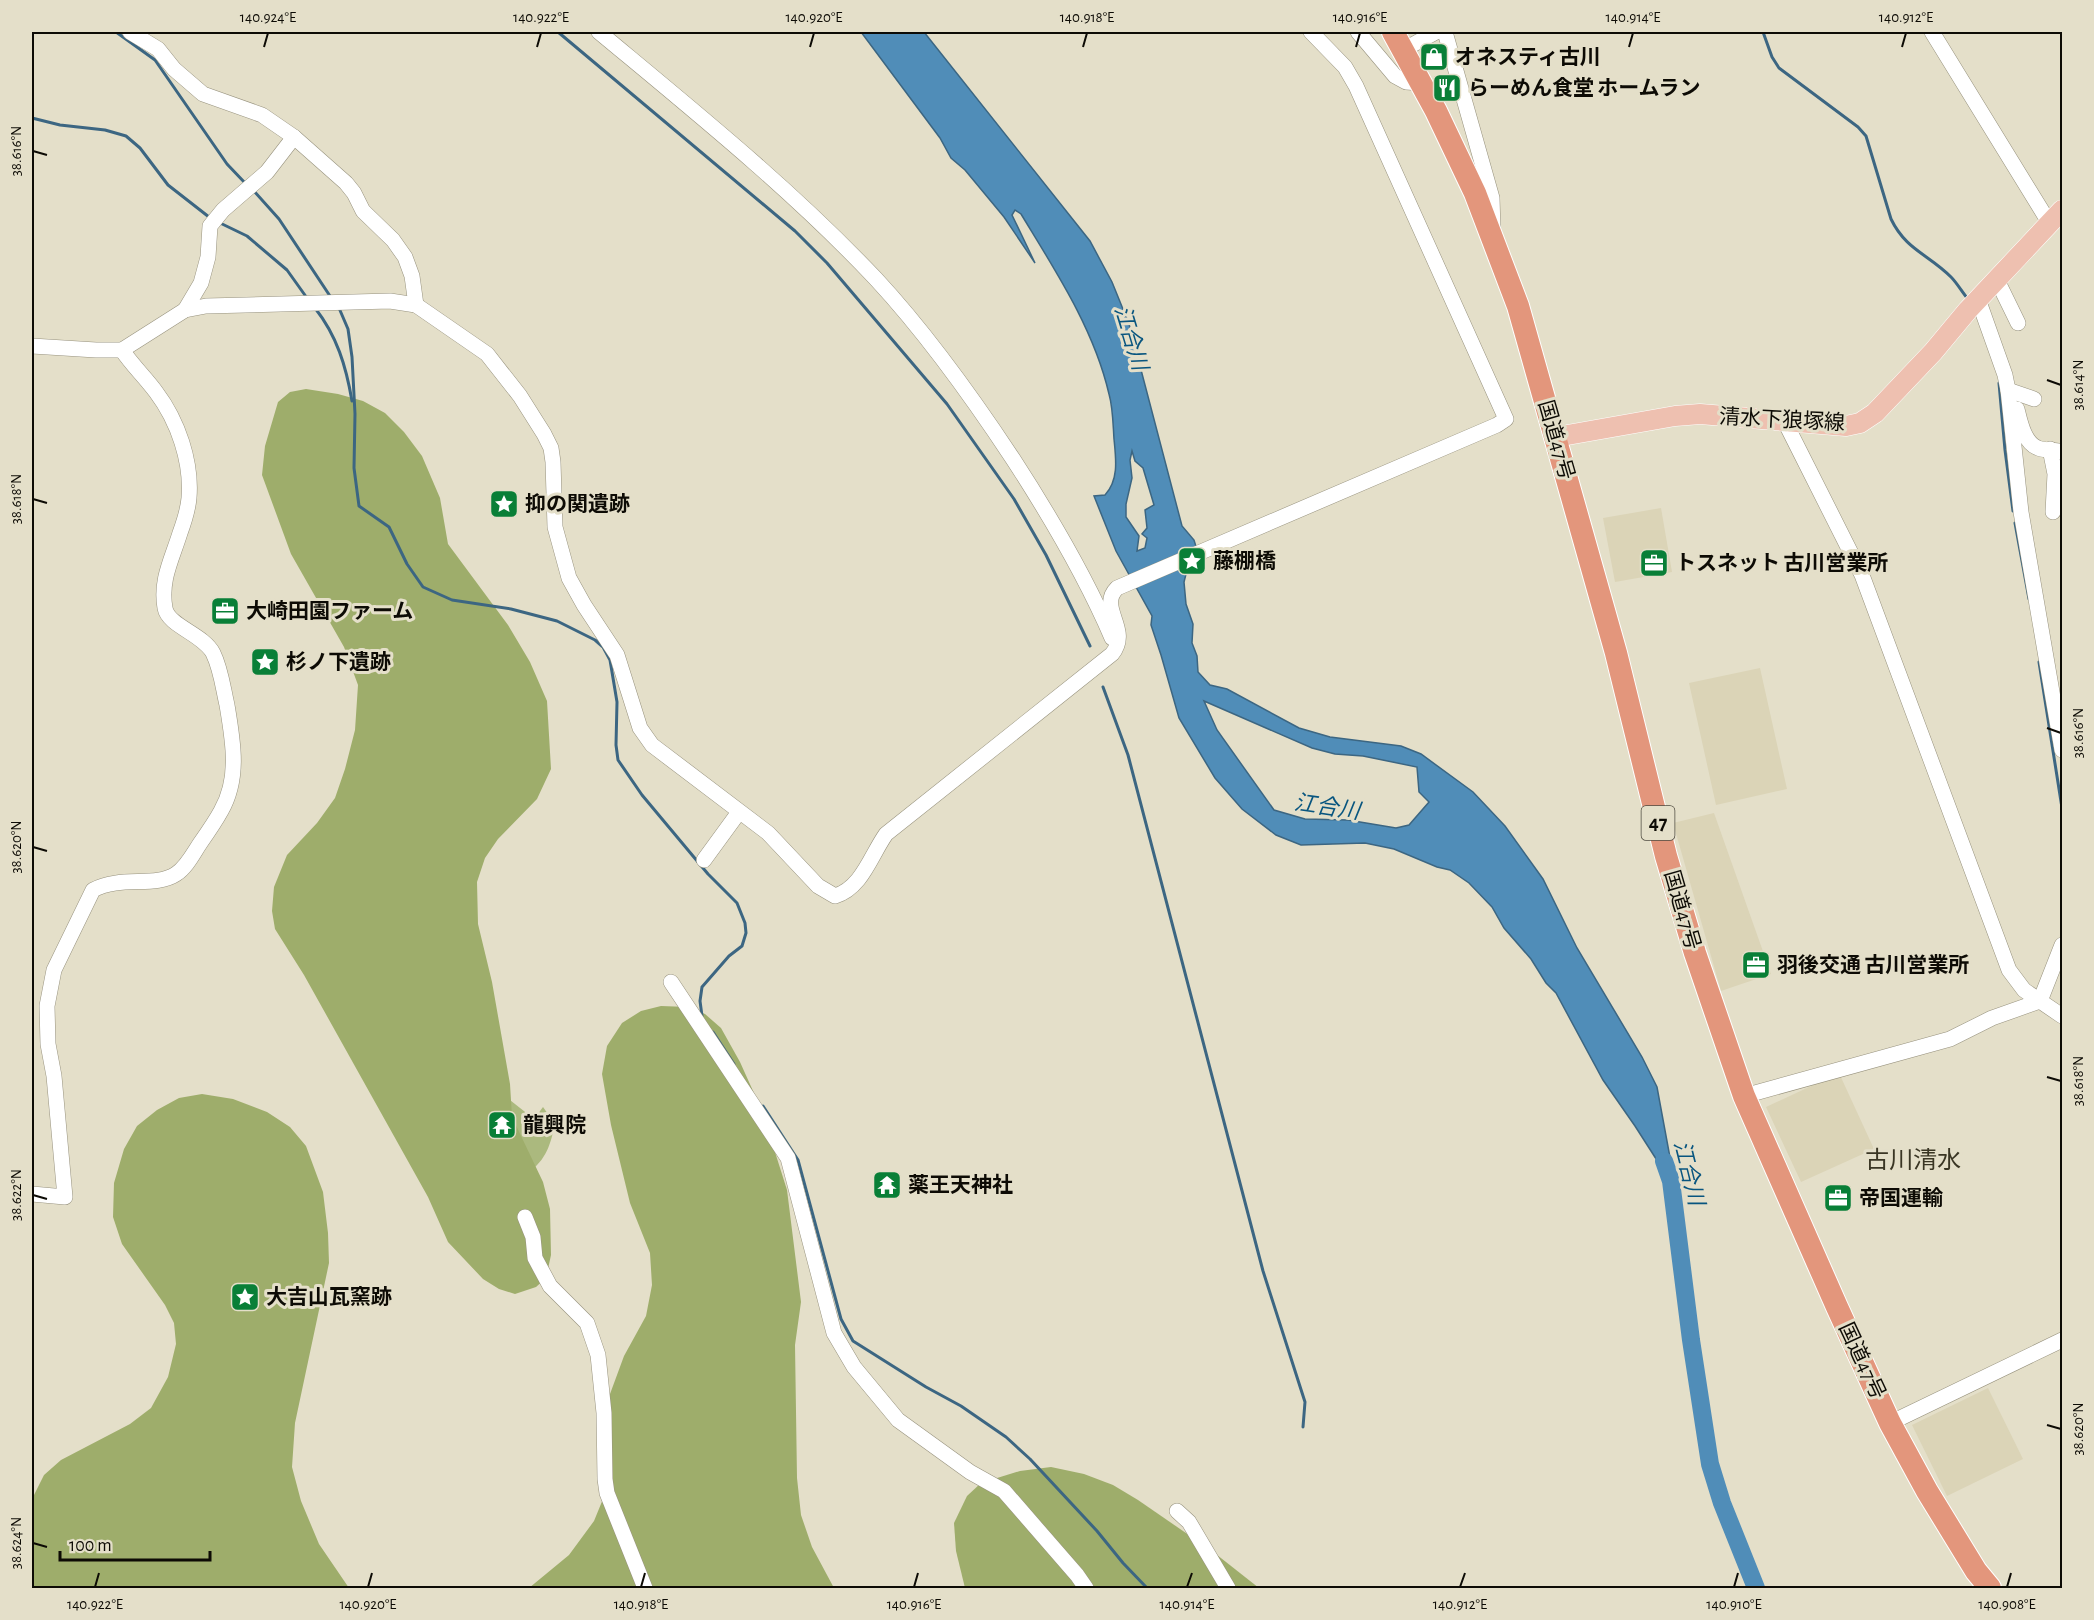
<svg xmlns="http://www.w3.org/2000/svg" width="2094" height="1620" font-family="'Alegreya Sans','Noto Sans JP',sans-serif">
<style>
.built{fill:#dbd4b7}
.green{fill:#abb97e}
.forest{fill:#9ead6b}
.water{fill:#508db8;stroke:#3c6682;stroke-width:1.5;fill-rule:evenodd}
.lines{fill:none;stroke-linecap:round;stroke-linejoin:round}
.stream{stroke:#3c6682;stroke-width:3}
.river{stroke:#508db8;stroke-width:18}
.minor-casing{stroke:#97927e;stroke-width:16}
.major-casing{stroke:#fff;stroke-width:21}
.highway-casing{stroke:#fff;stroke-width:24}
.minor{stroke:#fff;stroke-width:15}
.major{stroke:#eec0b0;stroke-width:20}
.highway{stroke:#e3967c;stroke-width:22}
.ticks{fill:none;stroke:#0d0b05;stroke-width:2}
.labels{text-anchor:middle;dominant-baseline:central;stroke-width:6;stroke-linejoin:round;paint-order:stroke}
.shield{fill:#e4dfc9;stroke:#4e4b40;stroke-width:1.5}
.shield-label{font-size:20px;font-weight:bold;fill:#0d0b05}
.poi-label{font-size:21px;font-weight:bold;fill:#0d0b05;stroke:#e4dfc9;text-anchor:start}
.street-label{font-size:21px;fill:#0d0b05;stroke:#e4dfc9}
.water-label{font-size:22px;font-style:italic;fill:#08557f;stroke:#e4dfc9}
.quarter-label{font-size:24px;fill:#3a3624;stroke:#e4dfc9}
.neatline{fill:none;stroke:#0d0b05;stroke-width:2}
.ticks-label{font-size:15px;text-anchor:middle;fill:#0d0b05}
</style>
<rect width="100%" height="100%" fill="#e4dfc9"/>
<g class="built">
<path d="M1661,508L1672,572L1615,582L1603,518Z"/>
<path d="M1760,668L1787,789L1716,805L1689,683Z"/>
<path d="M1714,813L1771,974L1721,991L1673,823Z"/>
<path d="M1839,1073L1874,1149L1801,1182L1766,1107Z"/>
<path d="M1988,1388L2023,1459L1947,1496L1912,1425Z"/>
</g>
<path class="green" d="M501,1093L534,1119L543,1107L555,1124C549,1151 545,1160 524,1177Z"/>
<g class="forest">
<path d="M306,389L338,394L363,401L385,413L404,432L422,456L440,498L448,544L508,625L530,662L547,701L551,769L537,799L498,839L485,858L477,882L478,924L492,982L510,1084L512,1117L543,1182L550,1209L551,1255L546,1278L536,1287L515,1294L499,1289L483,1279L448,1242L428,1197L304,975L275,929L272,911L274,887L287,855L317,823L335,798L345,769L355,730L358,685L344,647L291,554L262,475L265,446L278,402L290,392Z"/>
<path d="M661,1006L688,1007L705,1014L721,1028L740,1062L762,1111L787,1190L801,1302L795,1345L797,1478L801,1515L812,1547L834,1588H529L569,1555L594,1521L603,1499V1423L610,1394L624,1356L646,1316L652,1285L650,1253L630,1203L611,1125L602,1074L607,1046L622,1023L641,1011Z"/>
<path d="M202,1094L233,1099L267,1112L290,1127L306,1146L323,1192L328,1233L329,1263L295,1423L292,1467L301,1501L319,1544L349,1588H32V1499L44,1475L61,1460L130,1424L151,1408L168,1377L176,1344L174,1323L165,1305L122,1244L113,1217L114,1183L124,1149L137,1126L157,1110L179,1098Z"/>
<path d="M1051,1467L1084,1474L1113,1485L1138,1500L1212,1551L1259,1588H965L956,1551L954,1523L967,1496L981,1483L1020,1471Z"/>
</g>
<path class="water" d="M861,32H924L1090,241L1112,282L1129,324L1182,526L1194,540L1199,556L1187,570L1184,582L1186,604L1193,624L1192,643L1197,656L1198,672L1210,685L1227,689L1299,728L1330,737L1401,746L1421,754L1473,792L1505,826L1543,879L1577,948L1642,1057L1657,1087L1676,1190L1635,1126L1603,1080L1556,993L1546,983L1531,959L1504,928L1492,907L1469,883L1450,870L1437,867L1394,849L1365,843L1301,845L1276,835L1242,809L1215,778L1179,718L1161,655L1151,625L1152,616L1116,551L1094,496L1105,495C1119,480 1116,459 1114,439C1113,424 1113,408 1109,394C1094,329 1055,270 1021,214L1015,210L1012,215L1035,263L1004,217L965,170L951,158L940,138ZM1132,451L1135,461L1143,468L1154,505L1145,510L1147,528L1142,534L1147,538L1145,548L1137,551L1139,536L1126,517V504L1132,478L1130,460ZM1204,701L1312,748L1335,754L1363,756L1417,767L1419,792L1429,802L1409,825L1396,828L1348,820L1305,819L1274,810L1217,730Z"/>
<g class="lines">
<g class="stream">
<path d="M116,32L155,60L227,164L246,184"/>
<path d="M558,32L795,231L827,263L947,404L1014,499L1046,555L1090,646"/>
<path d="M1763,32L1772,57L1779,68L1858,127L1866,136L1891,219C1906,250 1928,254 1951,277C1957,283 1962,292 1968,299"/>
<path d="M32,118L60,125L105,130L126,136L140,148L168,185L209,217"/>
<path d="M253,190L279,219L330,296"/>
<path d="M218,222L247,236L287,270L307,298"/>
<path d="M315,308C337,336 346,366 352,401"/>
<path d="M339,308L348,329L352,357L355,414L354,468L359,506L389,527L407,564L423,587L452,600L511,609L557,621L595,640L603,647L610,660L617,702L616,745L618,760L642,795L708,874L737,903L745,923L746,933L742,946L729,956L702,987L700,1001L702,1016"/>
<path d="M1999,383L2005,450L2013,511"/>
<path d="M2015,523L2029,599"/>
<path d="M2039,662L2062,808"/>
<path d="M1103,687L1128,755L1263,1271L1305,1402L1303,1427"/>
<path d="M713,1032L734,1064"/>
<path d="M763,1106L798,1160L841,1319L853,1341L926,1387L961,1406L1006,1437L1030,1459L1097,1531L1123,1563L1147,1588"/>
</g>
<path class="river" d="M1664,1161L1671,1181L1691,1340L1710,1464L1722,1503L1756,1588"/>
<g class="minor-casing">
<g id="minor">
<path d="M130,32L158,49L174,69L203,94L262,115L294,137L346,183L354,193L363,211L393,240L405,257L412,276L416,305"/>
<path d="M599,32C694,111 791,189 876,279C927,334 972,397 1013,459C1050,516 1085,575 1112,638"/>
<path d="M1358,32L1395,76L1406,82L1421,83"/>
<path d="M1445,32L1492,198L1493,229"/>
<path d="M1932,32L2050,224"/>
<path d="M1403,50L1436,32"/>
<path d="M1997,280L2018,323"/>
<path d="M1978,299L2005,375L2008,390L2021,512L2062,750"/>
<path d="M185,310L201,283L208,257L210,226L223,210L267,172L294,137"/>
<path d="M32,346L96,350H122L185,310L206,306L390,301L416,305L487,354L520,396L544,434L551,448L553,462L555,527L569,578L584,605L617,655L640,728L652,745L768,833L818,886L835,896C862,888 871,855 886,834L1112,654C1132,629 1097,608 1117,588L1497,425L1506,419L1356,86L1345,67L1311,32"/>
<path d="M2008,390L2034,399"/>
<path d="M2017,409C2020,421 2024,443 2038,448C2045,451 2055,449 2062,452"/>
<path d="M1785,422L1862,575L2009,970L2024,990L2062,1016"/>
<path d="M2050,449L2055,474L2053,512"/>
<path d="M704,860L739,812"/>
<path d="M671,982L788,1158L834,1333L854,1367L898,1420L970,1472L1004,1491L1077,1575L1086,1588"/>
<path d="M1744,1096L1950,1039L1992,1018L2040,1001L2062,945"/>
<path d="M32,1194L65,1197L54,1076L48,1044L47,1006L54,970L93,890C121,875 155,888 176,874C187,867 194,852 201,842C208,832 215,822 221,811C240,778 233,741 227,705C223,688 221,669 213,653C203,634 168,626 165,608C160,580 172,559 180,533C184,522 188,510 189,498C192,462 178,421 156,392C145,377 132,365 122,350"/>
<path d="M525,1217L533,1237L535,1258L550,1286L587,1323L598,1355L604,1413L605,1479L607,1493L645,1588"/>
<path d="M1890,1423L2062,1340"/>
<path d="M1177,1511L1189,1522L1228,1588"/>
</g>
</g>
<g class="major-casing">
<path id="major" d="M1556,437L1675,416L1700,414L1846,426L1860,423L1875,413L1933,352L1968,310L2062,210"/>
</g>
<g class="highway-casing">
<path id="highway" d="M1393,32L1436,111L1475,193L1518,306L1616,653L1666,856L1695,953L1744,1096L1837,1307L1890,1423L1927,1491L1976,1571L1990,1588"/>
</g>
<use href="#minor" class="minor"/>
<use href="#major" class="major"/>
<use href="#highway" class="highway"/>
</g>
<path class="ticks" d="M264,47L268,33M537,47L541,33M810,47L814,33M1083,47L1087,33M1356,47L1360,33M1629,47L1633,33M1902,47L1906,33M33,151L47,155M2047,380L2061,385M33,499L47,503M2047,728L2061,733M33,847L47,851M2047,1077L2061,1081M33,1195L47,1199M2047,1425L2061,1429M33,1543L47,1547M95,1587L99,1573M368,1587L372,1573M641,1587L645,1573M914,1587L918,1573M1187,1587L1192,1573M1460,1587L1465,1573M1734,1587L1738,1573M2007,1587L2011,1573"/>
<defs>
<g id="shop-square" transform="scale(1.5)"><rect x="-9" y="-9" width="18" height="18" rx="4" fill="#097f37" stroke="#e4dfc9"/><path d="M-5-2.5h2.3a2.7 3.5 0 0 1 5.4 0H5L5.5 6h-11ZM-1.5-2.5h3a1.5 2.3 0 0 0-3 0Z" fill="#fff"/></g>
<g id="restaurant-square" transform="scale(1.5)"><rect x="-9" y="-9" width="18" height="18" rx="4" fill="#097f37" stroke="#e4dfc9"/><path d="M-5-6h1v4h1v-4h1v4h1v-4h1v5L-1.5 .5V6h-2V.5L-5-1ZM5-6V6H3V1.5H1.5Q1.5-4 5-6Z" fill="#fff"/></g>
<g id="sight-square" transform="scale(1.5)"><rect x="-9" y="-9" width="18" height="18" rx="4" fill="#097f37" stroke="#e4dfc9"/><path d="M0-6L1.8-2.2L6-1.7L2.9 1.2L3.7 5.4L0 3.3L-3.7 5.4L-2.9 1.2L-6-1.7L-1.8-2.2Z" fill="#fff"/></g>
<g id="office-square" transform="scale(1.5)"><rect x="-9" y="-9" width="18" height="18" rx="4" fill="#097f37" stroke="#e4dfc9"/><path d="M-6-3h4V-5.5h4V-3h4V5H-6ZM-1-4.5V-3h2v-1.5ZM-6 0V1H6V0Z" fill="#fff"/></g>
<g id="temple-square" transform="scale(1.5)"><rect x="-9" y="-9" width="18" height="18" rx="4" fill="#097f37" stroke="#e4dfc9"/><path d="M0-6L5-2H3V0L6.5 2.5H4V6H1.5V3h-3V6H-4V2.5H-6.5L-3 0V-2H-5Z" fill="#fff"/></g>
</defs>
<g fill-rule="evenodd">
<use href="#shop-square" x="1434" y="57"/>
<use href="#restaurant-square" x="1447" y="88"/>
<use href="#sight-square" x="504" y="504"/>
<use href="#sight-square" x="1192" y="561"/>
<use href="#office-square" x="1654" y="563"/>
<use href="#office-square" x="225" y="611"/>
<use href="#sight-square" x="265" y="662"/>
<use href="#office-square" x="1756" y="965"/>
<use href="#temple-square" x="502" y="1125"/>
<use href="#temple-square" x="887" y="1185"/>
<use href="#office-square" x="1838" y="1198"/>
<use href="#sight-square" x="245" y="1297"/>
</g>
<g class="labels">
<rect class="shield" x="1641.5" y="806" width="33" height="34" rx="4.5"/>
<g class="shield-label">
<text x="1658" y="823">47</text>
</g>
<g class="poi-label">
<text x="1455" y="57">オネスティ古川</text>
<text x="1468" y="88">らーめん食堂 ホームラン</text>
<text x="525" y="504">抑の関遺跡</text>
<text x="1213" y="561">藤棚橋</text>
<text x="1675" y="563">トスネット 古川営業所</text>
<text x="246" y="611">大崎田園ファーム</text>
<text x="286" y="662">杉ノ下遺跡</text>
<text x="1777" y="965">羽後交通 古川営業所</text>
<text x="523" y="1125">龍興院</text>
<text x="908" y="1185">薬王天神社</text>
<text x="1859" y="1198">帝国運輸</text>
<text x="266" y="1297">大吉山瓦窯跡</text>
</g>
<g class="street-label">
<text transform="translate(1782 420) rotate(3)">清水下狼塚線</text>
<text transform="translate(1556 440) rotate(74)">国道47号</text>
<text transform="translate(1682 910) rotate(74)">国道47号</text>
<text transform="translate(1862 1361) rotate(65)">国道47号</text>
</g>
<g class="water-label">
<text transform="translate(1131 338) rotate(73)">江合川</text>
<text transform="translate(1327 807) rotate(8)">江合川</text>
<text transform="translate(1689 1173) rotate(76)">江合川</text>
</g>
<g class="quarter-label">
<text x="1913" y="1161">古川清水</text>
</g>
</g>
<rect width="2094" height="1620" fill="none" stroke="#e4dfc9" stroke-width="66"/>
<path d="M60 1551v9h150v-9" fill="none" stroke="#0d0b05" stroke-width="3"/>
<text x="69" y="1551" font-size="18" fill="#0d0b05" stroke="#e4dfc9" stroke-width="4.5" paint-order="stroke">100 m</text>
<rect x="33" y="33" width="2028" height="1554" class="neatline"/>
<g class="ticks-label">
<text x="268" y="22">140.924°E</text>
<text x="541" y="22">140.922°E</text>
<text x="814" y="22">140.920°E</text>
<text x="1087" y="22">140.918°E</text>
<text x="1360" y="22">140.916°E</text>
<text x="1633" y="22">140.914°E</text>
<text x="1906" y="22">140.912°E</text>
<text transform="translate(16 151) rotate(-90)" y="5">38.616°N</text>
<text transform="translate(2078 385) rotate(-90)" y="5">38.614°N</text>
<text transform="translate(16 499) rotate(-90)" y="5">38.618°N</text>
<text transform="translate(2078 733) rotate(-90)" y="5">38.616°N</text>
<text transform="translate(16 847) rotate(-90)" y="5">38.620°N</text>
<text transform="translate(2078 1081) rotate(-90)" y="5">38.618°N</text>
<text transform="translate(16 1195) rotate(-90)" y="5">38.622°N</text>
<text transform="translate(2078 1429) rotate(-90)" y="5">38.620°N</text>
<text transform="translate(16 1543) rotate(-90)" y="5">38.624°N</text>
<text x="95" y="1609">140.922°E</text>
<text x="368" y="1609">140.920°E</text>
<text x="641" y="1609">140.918°E</text>
<text x="914" y="1609">140.916°E</text>
<text x="1187" y="1609">140.914°E</text>
<text x="1460" y="1609">140.912°E</text>
<text x="1734" y="1609">140.910°E</text>
<text x="2007" y="1609">140.908°E</text>
</g>
</svg>
